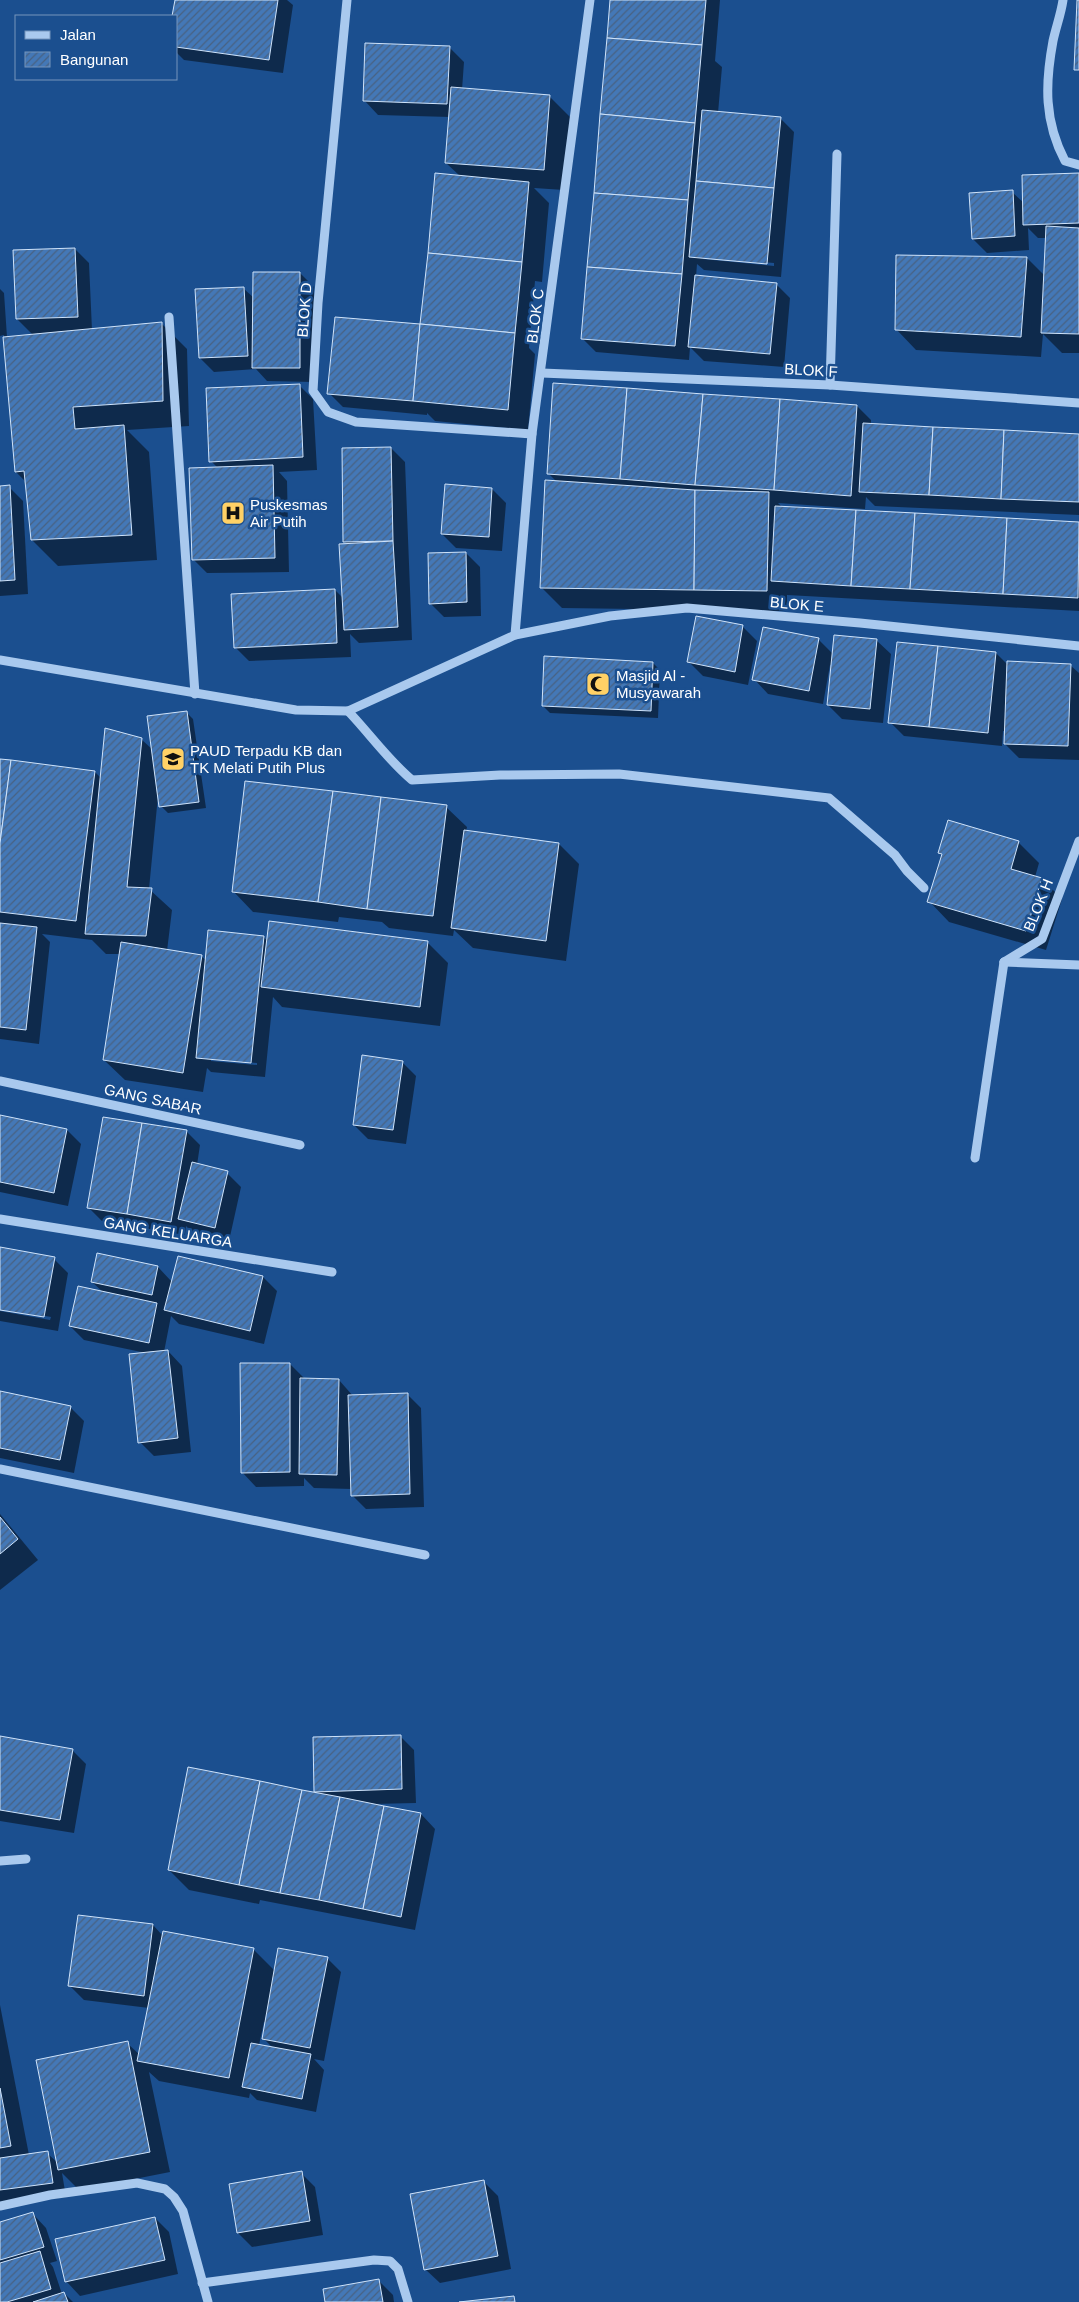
<svg xmlns="http://www.w3.org/2000/svg" width="1079" height="2302" font-family="Helvetica,sans-serif">
<style>
.shadow{fill:#0007;fill-rule:evenodd}
.building{fill:url(#building-hatch);stroke:#cfe3fa}
.lines{fill:none;stroke-linecap:round;stroke-linejoin:round}
.minor{stroke:#a9c9ee;stroke-width:9}
.labels{text-anchor:middle;dominant-baseline:central;stroke-width:5;stroke-linejoin:round;paint-order:stroke}
.street-label{font-size:15px;fill:#fff;stroke:#1b4f8f}
.poi-label{font-size:15px;fill:#fff;stroke:#1b4f8f;text-anchor:start}
</style>
<defs>
<pattern id="building-hatch" width="6" height="6" patternUnits="userSpaceOnUse" patternTransform="scale(1.25)"><rect width="6" height="6" fill="#4478b7"/><path d="M-1 1l2-2M0 6l6-6M5 7l2-2" fill="none" stroke="#486282"/></pattern>
</defs>
<rect width="100%" height="100%" fill="#1b4f8f"/>
<g class="shadow">
<path d="M176,0H287L293,5L283,73L184,60L176,52V16H174Z"/>
<path d="M612,0H720L715,61L722,67L718,113L780,118L794,132L781,277L704,270L697,264L696,277L776,284L790,298L784,367L704,361L690,347L689,360L596,352L582,338ZM703,257L774,263V266L703,259Z"/>
<path d="M450,48L464,62L462,90L549,96L570,117L564,190L534,188L549,203L542,282L535,281L529,348L535,354L528,430L435,421L427,413V415L343,407L329,393L420,326L460,176L446,163L450,117L378,115L364,100Z"/>
<path d="M1079,175V353H1062L1043,334L1041,357L916,350L896,329L1027,258L1045,276L1046,238H1038L1028,228L1029,250L987,253L973,239L1012,192L1024,203Z"/>
<path d="M75,249L89,263L92,330L161,323L187,349L189,426L127,430L149,452L157,560L58,566L32,540L26,482L16,472L4,335L0,336V289L4,293L7,337L33,335L17,319Z"/>
<path d="M300,273L314,287L313,382L267,381L256,369L214,372L200,358L243,288L254,298Z"/>
<path d="M299,385L313,399L317,470L279,472L287,481L289,572L207,573L193,559L218,468L211,461Z"/>
<path d="M857,406L871,420V425L1079,435V515L875,506L866,497L865,509L778,503L782,507L1079,524V611L787,595V611L562,608L542,588L557,482L548,473Z"/>
<path d="M391,448L405,462L412,640L359,643L350,634L351,657L249,661L235,647L335,590L343,598L348,545L344,541Z"/>
<path d="M0,487H9L23,501L28,594L0,596Z"/>
<path d="M492,489L506,503L502,551L456,548L442,534Z"/>
<path d="M466,553L480,567L481,616L444,617L430,603Z"/>
<path d="M697,618L743,627L757,641L748,685L703,676L689,662Z"/>
<path d="M819,640L833,654L876,640L891,654L883,723L842,719L828,705L832,665H830L823,704L768,694L754,679Z"/>
<path d="M996,653L1008,665H1070L1079,673V760L1019,758L1005,744V731H1003L1002,746L904,736L890,722Z"/>
<path d="M653,663L660,670L658,718L550,713L543,706Z"/>
<path d="M186,712L193,719L206,808L168,813L161,806L158,796L149,889L172,910L167,951L201,956L207,961L263,937L268,941L427,942L448,963L440,1026L282,1007L273,997L265,1077L211,1072L207,1068L203,1092L125,1080L104,1060L120,954H106L92,940L42,934L50,942L39,1044L0,1039V760L95,772L102,779L141,739L153,750ZM211,1058L257,1063V1065L211,1061Z"/>
<path d="M446,807L467,827L466,832L559,844L579,864L566,961L473,948L454,930L453,936L389,928L382,922L339,917L338,922L253,912L233,891Z"/>
<path d="M949,822L1019,843L1039,863L1035,877L1042,879L1062,899L1046,950L949,922L929,901L943,856L939,853Z"/>
<path d="M402,1062L416,1076L406,1144L368,1139L354,1125Z"/>
<path d="M0,1116L67,1130L81,1144L68,1206L0,1192Z"/>
<path d="M186,1131L200,1145L197,1165L227,1173L241,1187L229,1241L193,1233L186,1226L185,1235L102,1221L88,1207Z"/>
<path d="M0,1249L54,1259L68,1273L58,1331L0,1321V1311L50,1320L51,1317L0,1308Z"/>
<path d="M158,1267L172,1282L263,1277L277,1291L264,1344L179,1324L171,1316L164,1352L168,1351L182,1366L191,1452L154,1456L140,1442L146,1353L84,1340L70,1326L104,1293L92,1282Z"/>
<path d="M290,1364L304,1378L339,1380L353,1396L407,1394L421,1408L424,1507L366,1509L352,1495V1489L314,1488L304,1478V1486L256,1487L242,1472Z"/>
<path d="M0,1393L70,1407L84,1421L74,1473L0,1458Z"/>
<path d="M0,1514L38,1560L0,1590Z"/>
<path d="M400,1736L414,1750L416,1803L373,1804L421,1814L435,1829L415,1930L260,1900L259,1904L189,1890L169,1870L318,1794L315,1791Z"/>
<path d="M0,1737L72,1750L86,1764L74,1833L0,1821Z"/>
<path d="M153,1925L163,1936L253,1949L275,1971L327,1958L341,1972L324,2061L314,2059L324,2070L316,2112L257,2100L250,2093L249,2098L159,2081L149,2072L170,2172L79,2190L62,2173L66,2197L0,2206V2005L29,2155L47,2153L58,2163L127,2043L140,2055L149,2008L84,2000L70,1986ZM264,2022H266L263,2038L273,2048L259,2045Z"/>
<path d="M301,2173L315,2187L323,2235L252,2247L238,2233L230,2185Z"/>
<path d="M484,2182L498,2196L511,2269L440,2283L425,2269Z"/>
<path d="M32,2213L46,2228L57,2261L50,2263L53,2267L62,2294L64,2293L73,2302H0V2223Z"/>
<path d="M155,2218L169,2232L178,2274L80,2296L66,2281Z"/>
<path d="M379,2281L393,2295L394,2302H327Z"/>
</g>
<g class="building">
<path d="M175,0H278L269,60L176,47V16H172Z"/>
<path d="M610,0H706L702,45L607,38Z"/>
<path d="M1077,0H1079V70H1074Z"/>
<path d="M607,38L702,45L695,123L600,114Z"/>
<path d="M365,43L450,46L447,104L363,101Z"/>
<path d="M451,87L550,95L544,170L445,163Z"/>
<path d="M702,110L781,117L774,188L696,181Z"/>
<path d="M600,114L695,123L688,200L594,193Z"/>
<path d="M435,173L529,182L522,262L428,253Z"/>
<path d="M1079,173V223L1023,225L1022,175Z"/>
<path d="M696,181L774,188L767,264L689,257Z"/>
<path d="M1013,190L1015,236L972,239L969,193Z"/>
<path d="M594,193L688,200L682,274L587,267Z"/>
<path d="M1046,226L1079,228V334L1041,333Z"/>
<path d="M75,248L78,317L16,319L13,250Z"/>
<path d="M428,253L522,262L515,333L420,324Z"/>
<path d="M896,255L1027,257L1021,337L895,330Z"/>
<path d="M587,267L682,274L675,346L581,339Z"/>
<path d="M253,272H300V368H252Z"/>
<path d="M695,275L777,283L770,354L688,347Z"/>
<path d="M244,287L248,356L199,358L195,289Z"/>
<path d="M335,317L420,324L413,401L327,394Z"/>
<path d="M162,322L163,401L73,407L75,429L124,425L132,535L31,540L24,471L15,472L3,337Z"/>
<path d="M420,324L515,333L508,410L413,401Z"/>
<path d="M553,383L627,388L620,479L547,474Z"/>
<path d="M300,384L303,457L209,462L206,388Z"/>
<path d="M627,388L703,394L695,485L620,479Z"/>
<path d="M703,394L780,399L774,490L695,485Z"/>
<path d="M780,399L857,405L851,496L774,490Z"/>
<path d="M863,423L933,427L929,495L859,492Z"/>
<path d="M933,427L1004,430L1001,499L929,495Z"/>
<path d="M1004,430L1079,434V502L1001,499Z"/>
<path d="M391,447L393,541L343,542L342,448Z"/>
<path d="M273,465L275,558L192,560L189,468Z"/>
<path d="M545,480L695,490L694,590L540,588Z"/>
<path d="M445,484L492,488L489,537L441,534Z"/>
<path d="M10,485L15,580L0,581V486Z"/>
<path d="M695,490L769,492L767,591L694,590Z"/>
<path d="M775,506L856,510L851,586L771,581Z"/>
<path d="M856,510L915,513L910,589L851,586Z"/>
<path d="M915,513L1007,518L1003,594L910,589Z"/>
<path d="M1007,518L1079,522L1078,598L1003,594Z"/>
<path d="M393,541L398,627L344,630L339,544Z"/>
<path d="M466,552L467,602L429,604L428,553Z"/>
<path d="M335,589L337,643L234,648L231,594Z"/>
<path d="M696,616L743,625L735,672L687,662Z"/>
<path d="M763,627L819,638L809,691L752,680Z"/>
<path d="M834,635L877,639L870,709L827,705Z"/>
<path d="M897,642L938,646L929,727L888,723Z"/>
<path d="M938,646L996,652L988,733L929,727Z"/>
<path d="M544,656L653,662L651,711L542,706Z"/>
<path d="M1007,661L1071,664L1068,746L1004,744Z"/>
<path d="M187,711L199,802L159,807L147,716Z"/>
<path d="M105,728L142,738L127,887L152,888L146,936L85,934Z"/>
<path d="M0,759L11,760L0,843Z"/>
<path d="M11,760L95,771L76,921L0,912V843Z"/>
<path d="M245,781L333,791L318,902L232,892Z"/>
<path d="M333,791L381,797L367,909L318,902Z"/>
<path d="M381,797L447,805L433,916L367,909Z"/>
<path d="M948,820L1019,841L1011,869L1042,878L1026,931L927,902L942,854L938,853Z"/>
<path d="M464,830L559,843L546,941L451,928Z"/>
<path d="M269,921L428,941L420,1007L261,987Z"/>
<path d="M0,923L37,927L26,1030L0,1027Z"/>
<path d="M208,930L264,936L251,1063L196,1058Z"/>
<path d="M121,942L202,955L183,1073L103,1060Z"/>
<path d="M362,1055L403,1061L393,1130L353,1125Z"/>
<path d="M0,1115L67,1129L54,1193L0,1182Z"/>
<path d="M103,1117L142,1123L127,1214L87,1208Z"/>
<path d="M142,1123L187,1130L171,1222L127,1214Z"/>
<path d="M192,1162L228,1171L215,1228L178,1219Z"/>
<path d="M0,1247L55,1257L44,1317L0,1310Z"/>
<path d="M97,1253L158,1266L152,1295L91,1282Z"/>
<path d="M178,1256L263,1276L250,1331L164,1310Z"/>
<path d="M78,1286L157,1303L149,1343L69,1326Z"/>
<path d="M168,1350L178,1438L138,1443L129,1354Z"/>
<path d="M240,1363H290V1472L241,1473Z"/>
<path d="M300,1378L339,1379L337,1475L299,1474Z"/>
<path d="M0,1391L71,1406L60,1460L0,1448Z"/>
<path d="M408,1393L410,1494L351,1496L348,1395Z"/>
<path d="M0,1517L18,1539L0,1554Z"/>
<path d="M401,1735L402,1789L314,1792L313,1737Z"/>
<path d="M0,1736L73,1749L60,1820L0,1810Z"/>
<path d="M188,1767L260,1781L239,1885L168,1870Z"/>
<path d="M260,1781L302,1790L280,1893L239,1885Z"/>
<path d="M302,1790L340,1797L319,1900L280,1893Z"/>
<path d="M340,1797L384,1806L363,1909L319,1900Z"/>
<path d="M384,1806L421,1813L401,1917L363,1909Z"/>
<path d="M78,1915L153,1924L144,1996L68,1986Z"/>
<path d="M163,1931L254,1948L229,2078L137,2061Z"/>
<path d="M278,1948L328,1957L310,2048L262,2039Z"/>
<path d="M128,2041L150,2152L58,2170L36,2060Z"/>
<path d="M251,2043L311,2054L302,2099L242,2087Z"/>
<path d="M0,2088L11,2146L0,2148Z"/>
<path d="M48,2151L53,2183L0,2190V2158Z"/>
<path d="M302,2171L310,2221L237,2233L229,2184Z"/>
<path d="M484,2180L498,2256L424,2270L410,2194Z"/>
<path d="M33,2212L44,2247L0,2260V2222Z"/>
<path d="M155,2217L165,2260L65,2282L55,2239Z"/>
<path d="M40,2251L51,2289L7,2302H0V2263Z"/>
<path d="M379,2279L383,2302H325L323,2289Z"/>
<path d="M64,2292L68,2302H33Z"/>
<path d="M514,2296L515,2302H459Z"/>
</g>
<g class="lines">
<g class="minor">
<path d="M347,0L318,303L313,391L328,412L356,422L532,434"/>
<path d="M1063,0C1061,14 1056,27 1053,41C1045,84 1044,121 1065,161L1079,165"/>
<path d="M169,317L195,694"/>
<path d="M542,373L830,385L1079,403"/>
<path d="M830,385L837,154"/>
<path d="M515,635L532,434L590,0"/>
<path d="M0,660L296,710L348,711L515,635L610,616L687,608L860,623L1079,646"/>
<path d="M348,711C370,734 388,760 412,780L500,775L619,774L829,798L895,855L907,871L924,888"/>
<path d="M1004,962L1042,939L1079,841"/>
<path d="M1004,962L1079,965"/>
<path d="M0,1081L300,1145"/>
<path d="M975,1158L1004,962"/>
<path d="M0,1219L332,1272"/>
<path d="M0,1469L425,1555"/>
<path d="M0,1861L26,1859"/>
<path d="M0,2206L50,2195L137,2183L165,2189L174,2197L183,2211L208,2302"/>
<path d="M202,2283L374,2260L390,2261L398,2269L408,2302"/>
</g>
</g>
<defs>
<g id="hospital-square" transform="scale(1.25)"><rect x="-9" y="-9" width="18" height="18" rx="4" fill="#ffd166" stroke="#1b4f8f"/><path d="M-5-5h3v3.5h4V-5h3V5h-3V1.5h-4V5h-3Z" fill="#111"/></g>
<g id="mosque-square" transform="scale(1.25)"><rect x="-9" y="-9" width="18" height="18" rx="4" fill="#ffd166" stroke="#1b4f8f"/><path d="M3.5-4.9A6 6 0 1 0 3.5 4.9A5 5 0 1 1 3.5-4.9Z" fill="#111"/></g>
<g id="school-square" transform="scale(1.25)"><rect x="-9" y="-9" width="18" height="18" rx="4" fill="#ffd166" stroke="#1b4f8f"/><path d="M0-5L7-2L0 1L-7-2ZM-4 1L0 2.5L4 1V4Q0 6-4 4Z" fill="#111"/></g>
</defs>
<g fill-rule="evenodd">
<use href="#hospital-square" x="233" y="513"/>
<use href="#mosque-square" x="598" y="684"/>
<use href="#school-square" x="173" y="759"/>
</g>
<g class="labels">
<g class="street-label">
<text transform="translate(304 310) rotate(-86)">BLOK D</text>
<text transform="translate(535 316) rotate(-83)">BLOK C</text>
<text transform="translate(811 370) rotate(3)">BLOK F</text>
<text transform="translate(797 604) rotate(5)">BLOK E</text>
<text transform="translate(1038 905) rotate(-68)">BLOK H</text>
<text transform="translate(153 1099) rotate(12)">GANG SABAR</text>
<text transform="translate(168 1232) rotate(9)">GANG KELUARGA</text>
</g>
<g class="poi-label">
<text x="250" y="504">Puskesmas<tspan x="250" dy="17">Air Putih</tspan></text>
<text x="616" y="675">Masjid Al -<tspan x="616" dy="17">Musyawarah</tspan></text>
<text x="190" y="750">PAUD Terpadu KB dan<tspan x="190" dy="17">TK Melati Putih Plus</tspan></text>
</g>
</g>
<rect x="15" y="15" width="162" height="65" fill="#1b4f8f" stroke="#7695bc"/>
<rect x="25" y="31" width="25" height="8" fill="#a9c9ee" stroke="#7695bc"/>
<text x="60" y="40" font-size="15" fill="#ffffff">Jalan</text>
<rect x="25" y="52" width="25" height="15" fill="url(#building-hatch)" stroke="#7695bc"/>
<text x="60" y="65" font-size="15" fill="#ffffff">Bangunan</text>
</svg>
